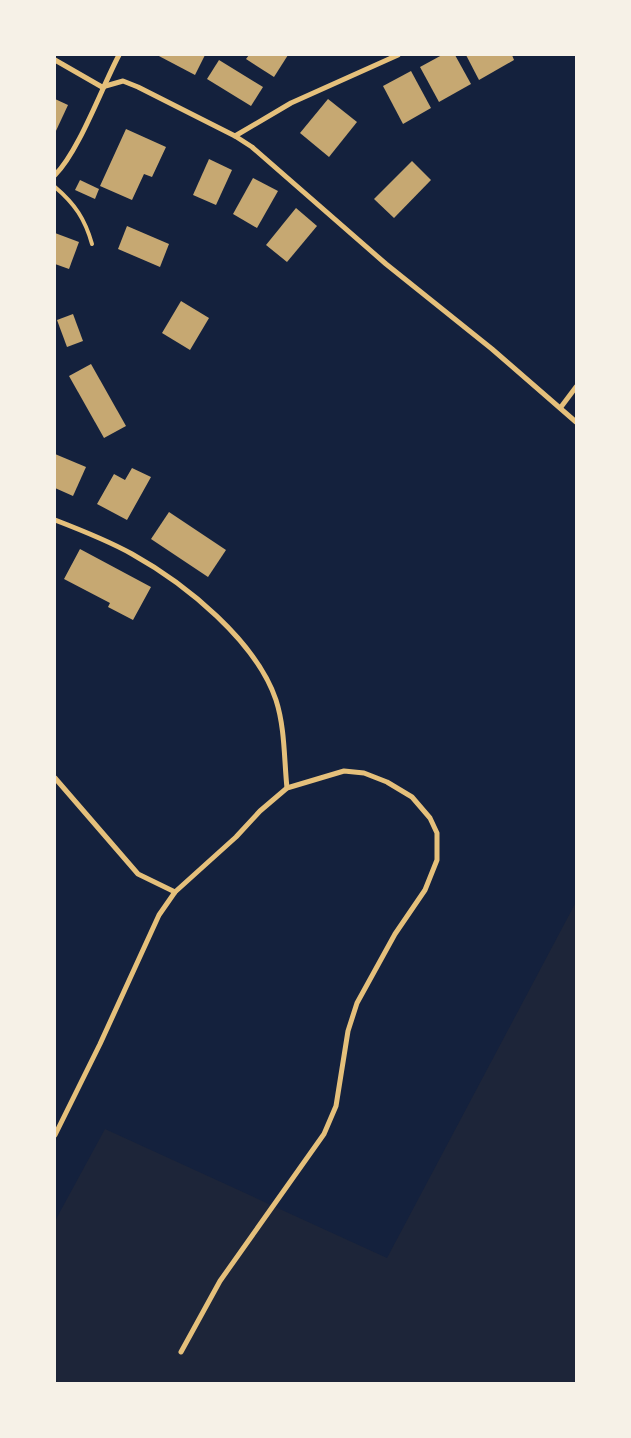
<svg xmlns="http://www.w3.org/2000/svg" width="631" height="1438" font-family="Raleway,sans-serif">
<style>
.green{fill:#1d2539}
.building{fill:#c6a872}
.lines{fill:none;stroke-linecap:round;stroke-linejoin:round}
.service{stroke:#e5c07b;stroke-width:4}
.minor{stroke:#e5c07b;stroke-width:5}
</style>
<rect width="100%" height="100%" fill="#14213d"/>
<path class="green" d="M576,902V1383H55V1221L105,1129L387,1258Z"/>
<g class="building">
<path d="M157,55H205L195,75Z"/>
<path d="M249,55H288L274,77L246,59Z"/>
<path d="M442,55H455L471,84L439,102L420,67Z"/>
<path d="M466,55H512L514,60L479,80Z"/>
<path d="M219,60L263,87L251,106L207,79Z"/>
<path d="M411,71L431,108L403,124L383,86Z"/>
<path d="M55,99L68,105L55,133Z"/>
<path d="M328,99L357,122L329,157L300,133Z"/>
<path d="M126,129L166,147L152,177L144,174L132,200L100,186Z"/>
<path d="M209,159L232,170L216,205L193,195Z"/>
<path d="M412,161L431,180L394,218L374,199Z"/>
<path d="M253,178L278,191L257,228L233,214Z"/>
<path d="M80,180L99,189L95,199L75,190Z"/>
<path d="M296,208L317,226L287,262L266,245Z"/>
<path d="M127,226L169,244L160,267L118,249Z"/>
<path d="M55,233L79,242L69,269L55,264Z"/>
<path d="M181,301L209,318L190,350L162,333Z"/>
<path d="M73,314L83,341L67,347L57,320Z"/>
<path d="M91,364L126,426L104,438L69,376Z"/>
<path d="M55,454L86,467L73,496L55,488Z"/>
<path d="M132,468L151,477L127,520L97,504L114,474L125,480Z"/>
<path d="M169,512L226,550L208,577L151,539Z"/>
<path d="M80,549L151,587L133,620L108,607L110,603L64,579Z"/>
</g>
<g class="lines">
<path class="service" d="M55,187C75,204 85,219 92,244"/>
<g class="minor">
<path d="M55,60L102,87"/>
<path d="M102,87L123,81L138,87L235,136L252,147L386,264L492,349L576,422"/>
<path d="M235,136L291,103L398,55"/>
<path d="M55,175C79,151 102,87 119,55"/>
<path d="M561,407L576,387"/>
<path d="M55,520C81,530 107,540 132,554C186,584 256,641 276,700C285,728 284,759 287,788"/>
<path d="M55,778L138,874L175,892"/>
<path d="M55,1135L100,1044L159,915L175,892L236,837L260,811L287,788L344,771L364,773L387,782L412,797L430,818L437,833V860L425,890L395,934L357,1003L348,1031L336,1106L324,1134L220,1281L181,1352"/>
</g>
</g>
<rect width="631" height="1438" fill="none" stroke="#f6f1e7" stroke-width="112"/>
</svg>
